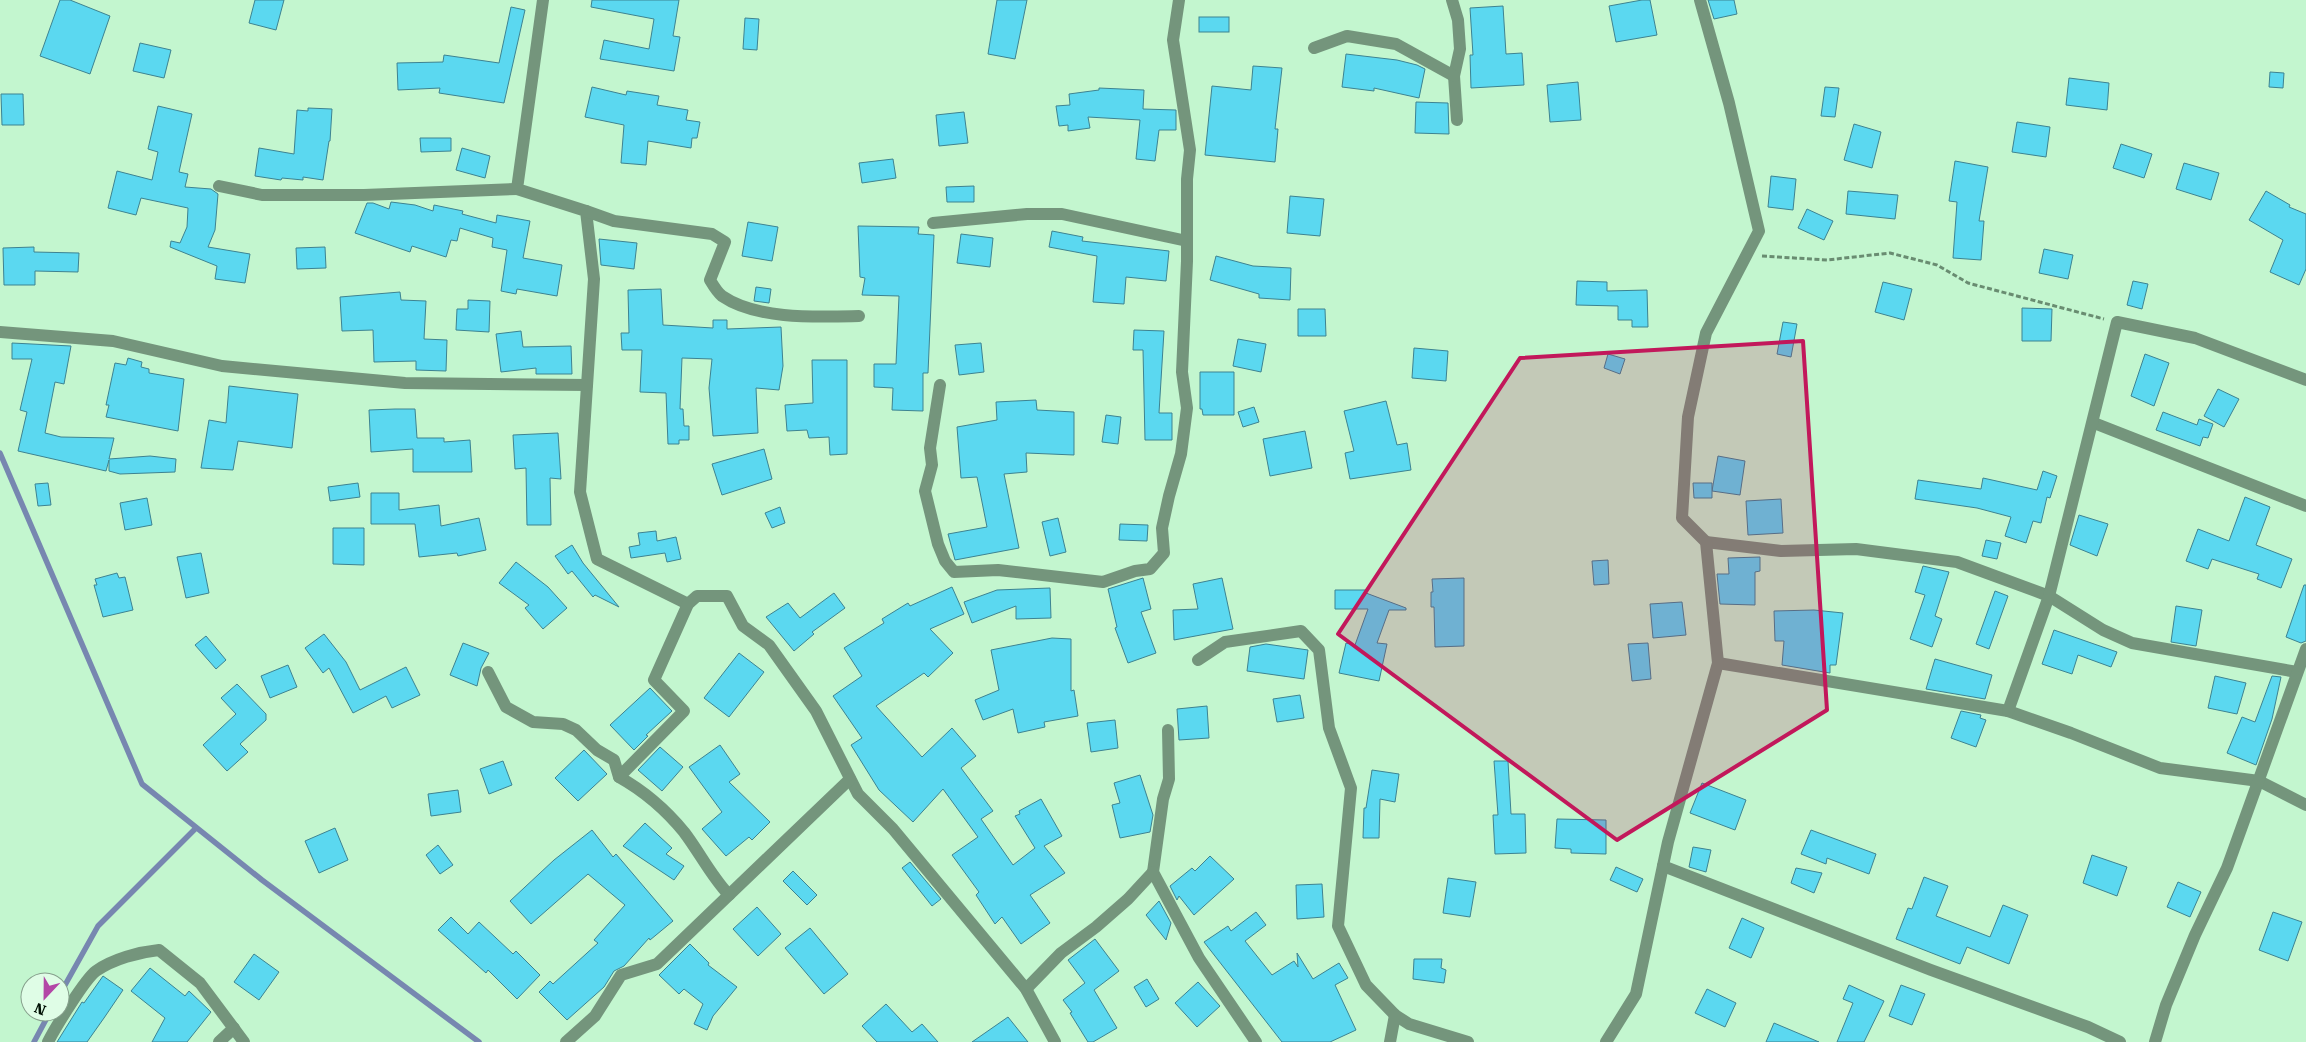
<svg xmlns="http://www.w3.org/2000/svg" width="2306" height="1042" font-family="'Roboto Serif',serif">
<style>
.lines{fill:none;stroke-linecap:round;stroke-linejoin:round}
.stream{stroke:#7787b0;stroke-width:5.5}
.building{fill:#5bd8f0;stroke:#3d8391}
.path{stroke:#698c71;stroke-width:3;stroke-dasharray:5 2.5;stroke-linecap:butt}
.street{stroke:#74957c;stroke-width:12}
.marked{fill:#c2185b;fill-opacity:0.2;stroke:#c2185b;stroke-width:4;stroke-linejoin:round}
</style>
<rect width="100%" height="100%" fill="#c3f6cf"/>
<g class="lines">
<g class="stream">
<path d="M0,453L142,784L262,880L479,1042"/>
<path d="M60,994L98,926L196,828"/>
<path d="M34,1042L50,1012"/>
</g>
</g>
<g class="building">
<path d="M60,0H70L110,16L90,74L40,56Z"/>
<path d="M255,0H284L276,30L249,23Z"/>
<path d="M592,0H679L673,36L680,37L674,71L600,59L604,40L649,49L654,19L591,7Z"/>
<path d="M997,0H1027L1015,59L988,54Z"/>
<path d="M1642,0H1650L1657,35L1616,42L1609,6Z"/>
<path d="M1708,0H1734L1737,14L1714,19Z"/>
<path d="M1503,6L1506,54L1522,53L1524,85L1471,88L1470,55H1473L1470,8Z"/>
<path d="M511,7L525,10L504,103L439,93L440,88L398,90L397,63L443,62L444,55L499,63Z"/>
<rect x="1199" y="17" width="30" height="15"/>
<path d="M745,18L759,19L757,50L743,49Z"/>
<path d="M140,43L171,50L164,78L133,71Z"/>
<path d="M1346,54L1397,60L1417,65L1425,69L1419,98L1374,88V91L1342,87Z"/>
<path d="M1253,66L1282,68L1275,129H1278L1275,162L1205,155L1212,86L1251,90Z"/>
<path d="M2270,72L2284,73L2283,88L2269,87Z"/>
<path d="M2069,78L2109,83L2107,110L2066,105Z"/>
<path d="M1578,82L1581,120L1550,122L1547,85Z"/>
<path d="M592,87L626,95L627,91L659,96L657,105L688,110L686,120L700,122L697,138H692L691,148L648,141L646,165L621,163L624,125L585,117Z"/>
<path d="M1825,87L1839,88L1835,117L1821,116Z"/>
<path d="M1099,88L1144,90L1143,109L1176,110V130H1159L1155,161L1136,159L1140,120L1088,117L1090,128L1068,131V125L1059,126L1056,106L1070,105L1069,94L1099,90Z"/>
<path d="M1,94H23L24,125H2Z"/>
<path d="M1416,102L1448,103L1449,134L1415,133Z"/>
<path d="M158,106L192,114L179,172L188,174L185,187L211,189L218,194L215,230L208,247L250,254L245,283L215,279L217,266L170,247L171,241L180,243L187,227L188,208L141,198L136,215L108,208L117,171L152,180L158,152L148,149Z"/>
<path d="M308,108L332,109L330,141H329L323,180L303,177V180L282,178L281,180L255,176L259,148L294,154L297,110L308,111Z"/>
<path d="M964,112L968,143L939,146L936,115Z"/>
<path d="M2017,122L2050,127L2046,157L2012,152Z"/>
<path d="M1854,124L1881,132L1872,168L1844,160Z"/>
<path d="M420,138H451V151L421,152Z"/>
<path d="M2121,144L2152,154L2144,178L2113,168Z"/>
<path d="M462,148L490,156L485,178L456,170Z"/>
<path d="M893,159L896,178L862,183L859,163Z"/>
<path d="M1955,161L1988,167L1979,221H1984L1981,260L1953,258L1957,202L1949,201Z"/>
<path d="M2184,163L2219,173L2211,200L2176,189Z"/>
<path d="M1771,176L1796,179L1793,210L1768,207Z"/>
<path d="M974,186V202H947L946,187Z"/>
<path d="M1848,191L1898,195L1895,219L1846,214Z"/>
<path d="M2266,191L2290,205L2289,207L2306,214V269L2299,285L2270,272L2283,240L2249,220Z"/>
<path d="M1290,196L1324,199L1320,236L1287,233Z"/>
<path d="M391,202L415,205L433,211L434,205L463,211L462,214L496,223L497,215L530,221L523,258L562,265L557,296L517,289L516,294L501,291L507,250L492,247L493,238L460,228L457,241L451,240L446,257L412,246L410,252L355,233L367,203H373L389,209Z"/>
<path d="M1807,209L1833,221L1824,240L1798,228Z"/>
<path d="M748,222L778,227L772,261L742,256Z"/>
<path d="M858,226L919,227L918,234L934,235L928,373H923V411L892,410L893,388L874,387V364H896L899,296L862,295L865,278L860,277Z"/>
<path d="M1052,231L1083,237L1082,241L1169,251L1166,281L1126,277L1124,304L1093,302L1097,256L1049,247Z"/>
<path d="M961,234L993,238L990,267L957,263Z"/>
<path d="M599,239L637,243L634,269L601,265Z"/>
<path d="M34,247V252L79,253L78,272L35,271V285H4L3,248Z"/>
<path d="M325,247L326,268L297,269L296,248Z"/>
<path d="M2044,249L2073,255L2068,279L2039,273Z"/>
<path d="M1216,256L1253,266L1291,268L1290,300L1259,298V294L1210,280Z"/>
<path d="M1577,281L1607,282V291L1647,290L1648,327H1632V320H1618V306L1576,305Z"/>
<path d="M2133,281L2148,284L2142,309L2127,305Z"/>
<path d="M1883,282L1912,289L1904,320L1875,312Z"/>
<path d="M756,287L771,289L769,303L754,301Z"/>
<path d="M661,289L663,325L713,328V320H727V329L781,327L783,366L779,390L756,388L758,433L713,436L709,388L712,359L682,358L680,409H683L684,426H689V440H679V444H668L666,393L640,392L642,350H622L621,333H629L628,290Z"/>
<path d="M400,292L401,300L426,301L424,339L447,340L446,371L416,370V361L374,362L373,330L342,331L340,297Z"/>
<path d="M468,300L490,301L489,332L456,330L457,309H468Z"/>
<path d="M2022,308L2052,309L2051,341H2022Z"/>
<path d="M1298,309H1325L1326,336H1298Z"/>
<path d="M1783,322L1797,324L1791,357L1777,354Z"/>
<path d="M1134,330L1164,331L1159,413H1172V440H1145L1143,350H1133Z"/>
<path d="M521,331L523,347L571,346L572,374H536V368L501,372L496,334Z"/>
<path d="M1238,339L1266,344L1261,372L1233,366Z"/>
<path d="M12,343L71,346L64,384L55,382L45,433L61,437L114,438L109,459L150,456L176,459L175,472L120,474L109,471V460L106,471L18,451L27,412L20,410L32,359H12Z"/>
<path d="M981,343L984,372L959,375L955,345Z"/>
<path d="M1414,348L1448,351L1446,381L1412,378Z"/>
<path d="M1608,354L1625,359L1620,374L1604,368Z"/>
<path d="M2145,354L2169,363L2154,406L2131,396Z"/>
<path d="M128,358L142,362L141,367L149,369V373L184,379L178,431L106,417L109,405H106L115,363L126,365Z"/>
<path d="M812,360H847V454L830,455L829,437L809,438L807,430L787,431L785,405L813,403Z"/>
<path d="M1200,372H1234V415H1203L1202,409H1200Z"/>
<path d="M229,386L298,394L292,448L238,441L233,470L201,468L209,420L226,423Z"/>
<path d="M2218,389L2239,399L2224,427L2204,416Z"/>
<path d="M1036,400L1037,410L1074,412V455L1026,453L1027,472L1004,474L1019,548L955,560L948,534L987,527L977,477L961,478L957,427L997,420L996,402Z"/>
<path d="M1386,401L1397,445L1407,443L1411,470L1350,479L1345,453L1354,451L1344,411Z"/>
<path d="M1254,407L1259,422L1243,427L1238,412Z"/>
<path d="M395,409H415L417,438H444V442L470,440L472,472H413V449L371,452L369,410Z"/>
<path d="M2163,412L2197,425L2199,419L2213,424L2208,438L2203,437L2200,446L2156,430Z"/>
<path d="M1106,415L1121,417L1118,444L1102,442Z"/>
<path d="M1305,431L1312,468L1270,476L1263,439Z"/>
<path d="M558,433L561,479L550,478L551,525H527L526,468L515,469L513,435Z"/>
<path d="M764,449L772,479L722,495L712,464Z"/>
<path d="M1718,456L1745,461L1740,495L1712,491Z"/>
<path d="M2043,471L2057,476L2050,498L2047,497L2041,523L2033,521L2026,543L2005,536L2011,517L1977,508L1915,499L1918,480L1981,489L1983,478L2037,490Z"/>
<path d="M48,483L51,505L38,506L35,484Z"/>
<path d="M358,483L360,497L330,501L328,487Z"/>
<path d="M1693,483H1712V498H1694Z"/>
<path d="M371,493H399V510L439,505L441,526L479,518L486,550L458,556L457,553L419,557L415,524H371Z"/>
<path d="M2245,497L2270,507L2256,545L2292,559L2281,588L2257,579L2259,574L2212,559L2208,569L2186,561L2198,529L2229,541Z"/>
<path d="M147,498L152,525L125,530L120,503Z"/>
<path d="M1781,499L1783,533L1748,535L1746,501Z"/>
<path d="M780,507L785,523L772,528L765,513Z"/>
<path d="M2079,515L2108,524L2097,556L2070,545Z"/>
<path d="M1058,518L1066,552L1050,556L1042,522Z"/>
<path d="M1120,524L1148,525L1147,541L1119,540Z"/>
<path d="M333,528H364V565L333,564Z"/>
<path d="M656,531L657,541L676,537L681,559L667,562L665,553L631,558L629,547L640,545L638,533Z"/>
<path d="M1986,540L2001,543L1997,559L1982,556Z"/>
<path d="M572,545L583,563L619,607L595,595L593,597L572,571L568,574L555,556Z"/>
<path d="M201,553L209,593L186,598L177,557Z"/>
<path d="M1760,557V571L1755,572V605L1720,604L1717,574H1729L1728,558Z"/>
<path d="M1608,560L1609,584L1594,585L1592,561Z"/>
<path d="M516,562L548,587L567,608L543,629L525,608L529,605L499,583Z"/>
<path d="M1923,566L1949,572L1935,616L1942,619L1932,647L1910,639L1925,595L1915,592Z"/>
<path d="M117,573L119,578L125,577L133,610L103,617L94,585H97L95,579Z"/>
<path d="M1143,578L1151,609L1141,612L1156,653L1128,663L1115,628L1117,627L1108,589Z"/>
<path d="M1222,578L1233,629L1174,640L1173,610L1198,609L1193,584Z"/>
<path d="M1464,578V646L1435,647L1434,607H1431V592H1433L1432,579Z"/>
<path d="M2304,585H2306V641L2301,643L2286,637Z"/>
<path d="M952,587L964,614L930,629L953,653L928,677L924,673L876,706L922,757L952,728L976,756L961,768L993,811L981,819L1013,865L1035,848L1015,816L1020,814L1019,811L1041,799L1062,836L1044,846L1065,873L1030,895L1050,923L1021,944L1002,917L995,924L976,895L979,892L952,855L978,837L943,789L913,822L879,790L851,745L862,738L833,696L862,676L844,648L884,623L882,619L908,603L910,606Z"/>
<path d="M1050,588L1051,618L1016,619V606L972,623L964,602L997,590Z"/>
<path d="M1335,590H1366V593L1406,608V610H1389L1377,643L1387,644L1379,681L1339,673L1346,643L1355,645L1368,609H1335Z"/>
<path d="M1995,591L2008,596L1989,649L1976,644Z"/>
<path d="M834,593L845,608L812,632L814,634L794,651L766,617L788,603L800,618Z"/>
<path d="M1682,602L1686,635L1653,638L1650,604Z"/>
<path d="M2176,606L2202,610L2196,646L2171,642Z"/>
<path d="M1814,610L1843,613L1836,665H1830V673L1782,665L1784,641H1775L1774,611Z"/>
<path d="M2054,630L2117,652L2111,667L2078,655L2072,674L2042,664Z"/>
<path d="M324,634L346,662L360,690L406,667L420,695L392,708L386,696L353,713L329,668L323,673L305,648Z"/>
<path d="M206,636L226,660L216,669L195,645Z"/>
<path d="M1052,638L1071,639V691L1074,690L1078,716L1044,722L1045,727L1018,733L1013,709L983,720L975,700L999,690L991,650Z"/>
<path d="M463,643L489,653L481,668L477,686L450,675Z"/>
<path d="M1648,643L1651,679L1632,681L1628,644Z"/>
<path d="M1266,644L1308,650L1304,679L1247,671L1250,647Z"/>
<path d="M739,653L764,672L729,717L704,698Z"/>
<path d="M1935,659L1992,675L1985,699L1926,689Z"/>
<path d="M288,665L297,687L270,698L261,676Z"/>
<path d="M2215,676L2246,683L2237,714L2208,708Z"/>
<path d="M2272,676L2281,677L2272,719L2256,765L2227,753L2242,717L2255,722Z"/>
<path d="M237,684L266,714V720L240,744L248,752L227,771L203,745L236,714L221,698Z"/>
<path d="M650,688L672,711L646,735L648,736L634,750L610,725Z"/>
<path d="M1300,695L1304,718L1277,722L1273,699Z"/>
<path d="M1207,706L1209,738L1179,740L1177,709Z"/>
<path d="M1961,711L1981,715L1980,718L1986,720L1976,747L1951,738Z"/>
<path d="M1115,720L1118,748L1091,752L1087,723Z"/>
<path d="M720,745L740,774L729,782L770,822L752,840L749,837L726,856L702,829L722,812L689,767Z"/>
<path d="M660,747L683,767L662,791L638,770Z"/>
<path d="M584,750L607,774L578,801L555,778Z"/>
<path d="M503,761L512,785L489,794L480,769Z"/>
<path d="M1494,761H1508L1511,814H1525L1526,853L1495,854L1493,815H1498Z"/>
<path d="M1372,770L1399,774L1395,802L1380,799L1379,838H1363L1364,808H1366Z"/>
<path d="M1140,775L1153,815L1150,832L1120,838L1112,805L1120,803L1114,783Z"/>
<path d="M1702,783L1746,800L1735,830L1690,813Z"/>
<path d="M458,790L461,812L431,816L428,794Z"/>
<path d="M1557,819L1606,820V854L1571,853V849L1555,848Z"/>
<path d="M645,823L672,848L666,854L684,866L674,880L623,846Z"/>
<path d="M335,828L348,860L319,873L305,841Z"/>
<path d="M592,830L613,857L616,854L673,921L650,940L649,938L624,966L614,971L604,987L567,1020L539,992L550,981L553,984L598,943L594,940L625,905L588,874L531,924L510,901L554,860Z"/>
<path d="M1811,830L1876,854L1869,874L1827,858L1826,864L1801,854Z"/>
<path d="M438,845L453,865L440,874L426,855Z"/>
<path d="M1693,847L1711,850L1706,872L1689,867Z"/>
<path d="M2092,855L2127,867L2117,896L2083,883Z"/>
<path d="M1210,856L1234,879L1194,915L1179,896L1177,900L1170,886L1192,868L1195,871Z"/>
<path d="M910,862L941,899L932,906L902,868Z"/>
<path d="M1616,867L1643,879L1637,892L1610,880Z"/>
<path d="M1796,868L1822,873L1814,893L1791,883Z"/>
<path d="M793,871L817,895L807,905L783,881Z"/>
<path d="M1924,877L1948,886L1936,916L1990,937L2003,905L2028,915L2009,964L1967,947L1960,964L1896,939L1908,908L1912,909Z"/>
<path d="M1448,878L1476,882L1470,917L1443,913Z"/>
<path d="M2178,882L2201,892L2190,917L2167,907Z"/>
<path d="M1322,884L1324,917L1297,919L1296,885Z"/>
<path d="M1159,901L1171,923L1166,940L1146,915Z"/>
<path d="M757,907L781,934L758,956L733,929Z"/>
<path d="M1256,912L1266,925L1245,941L1272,975L1294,961L1298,967L1297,953L1313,979L1339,963L1348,978L1335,985L1356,1030L1330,1042H1282L1204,942L1228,926L1231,931Z"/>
<path d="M2273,912L2302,922L2288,961L2259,950Z"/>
<path d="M451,917L468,934L479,922L513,954L516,951L540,975L517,999L488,970L486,973L438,930Z"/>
<path d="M1742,918L1764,928L1751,958L1729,948Z"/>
<path d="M810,928L848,974L824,994L785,948Z"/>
<path d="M1095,939L1119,971L1094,990L1117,1028L1093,1042H1088L1070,1013L1072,1012L1063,1000L1085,983L1068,960Z"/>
<path d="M690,944L709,963L708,965L737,987L713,1016L707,1030L694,1024L703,1004L684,989L679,994L659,975Z"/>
<path d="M254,954L279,972L259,1000L234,982Z"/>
<path d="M1414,959H1442L1441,968L1446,970L1444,983L1413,979Z"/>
<path d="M150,968L185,996L189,991L211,1012L187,1042H152L165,1018L131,991Z"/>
<path d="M103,976L123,990L104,1018L87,1042H57L82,1002L84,1003Z"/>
<path d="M1147,979L1159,999L1146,1007L1134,987Z"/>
<path d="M1198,982L1220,1006L1197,1027L1175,1003Z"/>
<path d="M1849,985L1884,1001L1864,1042H1837L1853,1003L1843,999Z"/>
<path d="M1901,985L1925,994L1912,1025L1889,1016Z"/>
<path d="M1707,989L1736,1003L1725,1027L1695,1013Z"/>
<path d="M886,1004L912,1032L922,1024L938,1042H877L862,1026Z"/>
<path d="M1008,1017L1028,1042H972Z"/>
<path d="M1774,1023L1819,1042H1766Z"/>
</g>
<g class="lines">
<path class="path" d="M1762,256L1827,260L1890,253L1937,265L1968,283L2104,319"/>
<g class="street">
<path d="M543,0L517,189L586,211L594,279L580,492L597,559L688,604"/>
<path d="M1452,0L1458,20L1460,49L1454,76L1457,120"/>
<path d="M1314,48L1347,36L1396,44L1454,76"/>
<path d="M219,186L262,195H364L517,189"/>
<path d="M586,211L614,221L712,234L725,242L710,280C713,285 717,292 722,296C757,320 817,317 859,316"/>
<path d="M933,223L1027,214H1062L1187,241"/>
<path d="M0,332L113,341L222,366L405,383L587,385"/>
<path d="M940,385L930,448L932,465L925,491L938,544L945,561L954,572L998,570L1103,582L1135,571L1150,569L1164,553L1162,528L1169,496L1181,454L1187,408L1182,372L1187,261V179L1190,150L1173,40L1179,0"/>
<path d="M2094,423L2306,506"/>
<path d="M1706,542L1781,551L1856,549L1957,562L2049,596L2103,630L2132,643L2297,672"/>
<path d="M1198,660L1225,642L1301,631L1319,650L1329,728L1351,788L1338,926L1366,985L1395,1015L1409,1024L1468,1042"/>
<path d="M1718,663L2008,711L2071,733L2160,768L2259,781L2306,805"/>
<path d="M488,672L506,707L533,722L563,724L576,730L597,750L614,760L619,777C644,791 666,810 684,832C700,853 711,876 729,895"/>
<path d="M2008,711L2049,596L2117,322L2195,338L2306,380"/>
<path d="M1168,730L1169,779L1163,799L1153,872L1199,958L1256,1042"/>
<path d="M619,777L684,711L654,680L688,604L697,596H727L743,626L769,645L816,711L858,794L893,829L1026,989L1055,1042"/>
<path d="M1663,866L1931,970L2088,1027L2120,1042"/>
<path d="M1026,989L1061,953L1096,927L1128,899L1153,872"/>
<path d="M48,1042C55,1028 85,979 96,971C113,959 139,952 159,950L200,983L244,1042"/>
<path d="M219,1042L234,1028"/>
<path d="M566,1042L595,1016L621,975L657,964L850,779"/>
<path d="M1390,1042L1395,1015"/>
<path d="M1606,1042L1636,994L1668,842L1718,663L1706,542L1682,518L1688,417L1706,333L1759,231L1729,103L1700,0"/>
<path d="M2155,1042L2166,1005L2195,935L2227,868L2306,649"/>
</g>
</g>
<path class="marked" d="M1803,341L1827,710L1617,840L1338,634L1520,358Z"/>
<g transform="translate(45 997) rotate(202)"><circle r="24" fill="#dffde6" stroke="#869f8c"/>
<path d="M0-4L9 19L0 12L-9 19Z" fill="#b347a6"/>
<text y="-8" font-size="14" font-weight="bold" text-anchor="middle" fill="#011105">N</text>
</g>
</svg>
